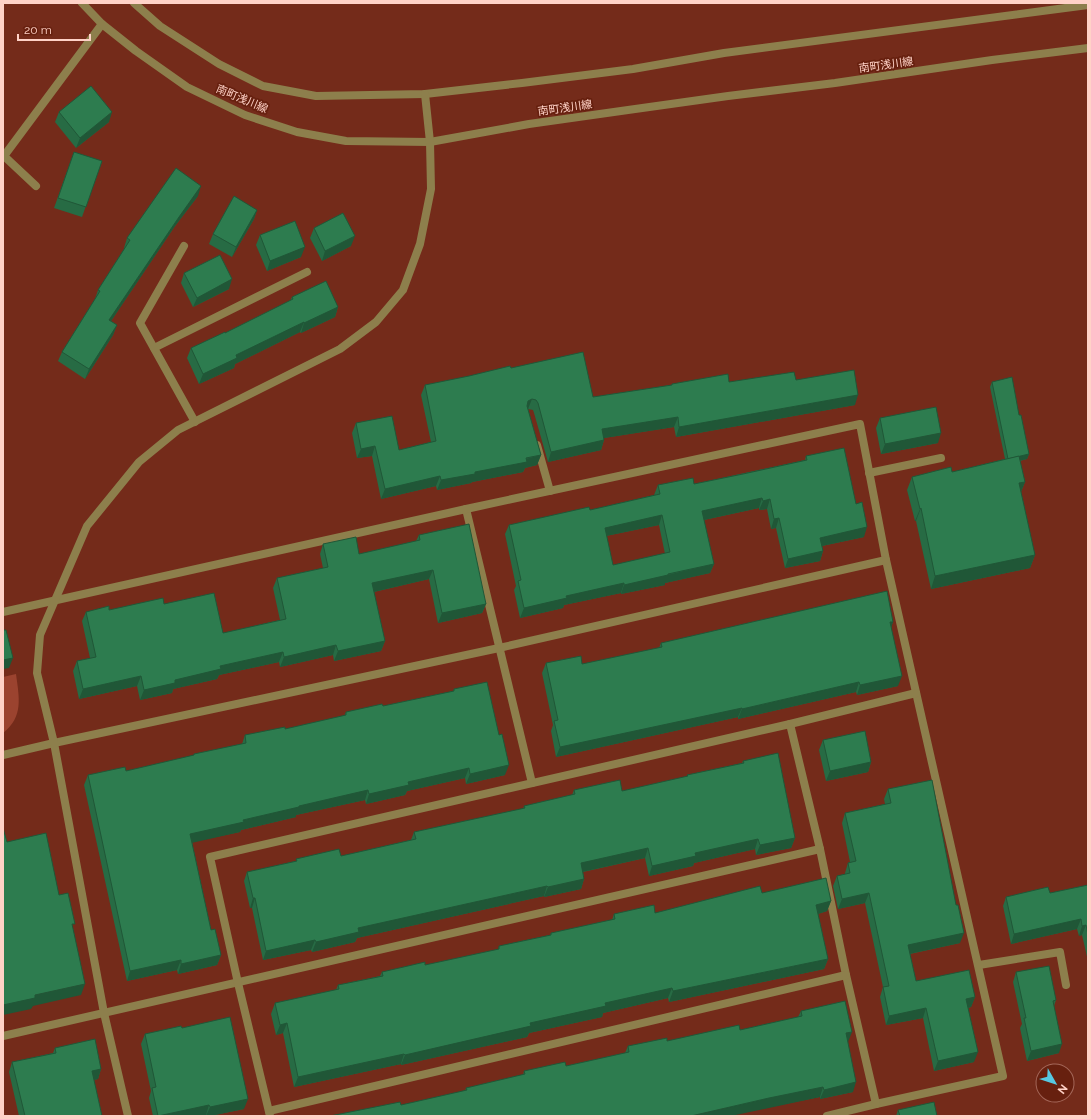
<svg xmlns="http://www.w3.org/2000/svg" width="1091" height="1119" font-family="Raleway,'Noto Sans JP',sans-serif">
<style>
.green{fill:#9b432f}
.lines{fill:none;stroke-linecap:round;stroke-linejoin:round}
.minor{stroke:#8d7f4c;stroke-width:8}
.tertiary{stroke:#8d7f4c;stroke-width:8}
.wall{fill:#276b44;fill-rule:evenodd}
.shaded-wall{fill:#205737}
.building{fill:#2d7c4f;stroke:#205737;fill-rule:evenodd}
.labels{text-anchor:middle;dominant-baseline:central;stroke-width:3.5;stroke-linejoin:round;paint-order:stroke}
.street-label{font-size:11px;fill:#ffd2c7;stroke:#67200f}
</style>
<rect width="100%" height="100%" fill="#742b1a"/>
<path class="green" d="M16,674C19,697 24,717 3,733V677Z"/>
<g class="lines">
<g class="minor">
<path d="M36,186L4,156L102,24"/>
<path d="M184,246L140,323L195,422"/>
<path d="M154,348L307,272"/>
<path d="M537,445L550,491"/>
<path d="M869,473L941,458"/>
<path d="M466,509L532,783"/>
<path d="M3,612L466,509L860,424L886,560L1003,1076L876,1104L827,1116"/>
<path d="M790,724L820,849L846,975L876,1104"/>
<path d="M54,743L499,648L886,560"/>
<path d="M979,965L1060,952L1066,985"/>
<path d="M3,1036L820,849"/>
<path d="M269,1111L846,975"/>
<path d="M270,1116L238,983L210,857L790,724L916,693"/>
</g>
<g class="tertiary">
<path d="M82,3L102,24L136,51L187,87L245,115L297,132L346,141L430,142L529,124L628,110L728,96L835,83L992,60L1088,48"/>
<path d="M134,3L160,26L219,64L263,86L316,96L425,94L522,83L633,69L724,53L1088,5"/>
<path d="M3,755L54,743"/>
<path d="M128,1116L104,1013L54,743L37,673L40,635L87,526L139,462L178,430L340,349L376,322L403,290L420,244L431,189L430,142L425,94"/>
</g>
</g>
<g class="wall">
<path d="M59,112L109,122L76,148L55,122Z"/>
<path d="M74,152L102,161L82,217L54,208Z"/>
<path d="M198,196L175,226L111,321L117,325L113,335L85,379L58,361L62,352L95,299L98,290L124,249V248L127,238Z"/>
<path d="M257,210L254,219L232,257L209,244L213,234Z"/>
<path d="M314,228L351,246L322,261L310,238Z"/>
<path d="M260,235L301,257L267,271L256,245Z"/>
<path d="M184,273L229,289L193,307L181,283Z"/>
<path d="M292,297L338,307L335,317L301,333L300,332L235,364L234,368L199,384L187,358L191,348L225,333L290,301Z"/>
<path d="M511,368L593,397L671,385L672,384L796,380L855,405L676,437L674,427L604,438V440L601,450L548,462L534,413L533,410L528,409L541,455L537,465L525,468L523,472L472,482L471,483L437,490L436,486L381,499L372,456L357,458L352,433L356,423L399,450L431,442L421,395L425,385Z"/>
<path d="M992,382L1019,415L1029,454L1027,459L1020,461L1025,482L1021,492L1035,555L1030,568L931,589L916,521H915L907,490L912,477L952,472L1005,459L990,387Z"/>
<path d="M880,418L938,443L881,454L876,428Z"/>
<path d="M806,456L856,504L864,537L822,546L823,551L820,561L785,568L776,528L771,529L767,509L759,510V508L704,520L714,564L710,573L665,583V585L621,594V593L564,605L563,608L520,618L514,590L516,586L505,534L509,525L590,510L654,495L658,485L694,484L805,460ZM659,525L665,554L613,565L606,536Z"/>
<path d="M419,535L486,604L482,613L438,623L429,579L374,592L385,641L381,651L334,661L333,655L280,667L279,662L219,675L217,679L173,689L172,693L140,700L137,686L79,699L73,671L77,661L90,658L82,621L86,612L164,604L223,633L280,620L273,588L277,578L323,568L320,554L323,544L359,554L416,541Z"/>
<path d="M893,622L891,627L898,686L857,695L856,692L738,719V717L556,757L551,731L553,725L542,673L546,663L582,664L659,648L661,643Z"/>
<path d="M454,689L505,775L466,784L465,778L407,791L405,795L366,804L365,800L296,815V817L241,830L240,832L192,842L211,930L221,955L217,965L178,974L177,970L127,981L84,785L88,775L126,771L193,756L194,754L242,744L245,735L285,729L344,716L346,712L383,706L453,691Z"/>
<path d="M823,740L871,762L868,772L826,781L819,750Z"/>
<path d="M743,761L795,838L791,848L756,855L755,849L694,863L693,866L649,876L645,858L583,872L584,879L581,889L544,897V896L357,938L355,942L312,952L311,950L263,960L252,908H250L244,881L247,872L296,861V859L341,856L411,840L414,832L523,809L524,806L572,795L574,790L622,791L687,777V775L742,763Z"/>
<path d="M888,789L960,943L910,954L916,981L975,997L971,1007L968,1008L974,1062L934,1071L923,1018L886,1025L880,997L883,987L865,903L838,909L833,886L837,876L845,874V873L848,863L850,862L842,823L845,813L885,804L884,799Z"/>
<path d="M1088,885V961L1082,935L1079,936L1077,929L1011,944L1003,906L1006,897L1050,893Z"/>
<path d="M762,893L831,901L827,911L818,914L828,959L824,969L669,1002L668,998L603,1013L602,1017L529,1033L527,1037L401,1065V1064L294,1087L283,1033L276,1035L271,1014L275,1003L336,990L338,985L380,976L382,972L425,965L498,950L499,946L550,935L551,933L612,920L614,914L655,913Z"/>
<path d="M1016,972L1056,1000L1054,1006L1059,1053L1027,1061L1020,1028L1022,1024L1013,982Z"/>
<path d="M801,1011L848,1042L853,1092L820,1099V1097L765,1108L401,1105L465,1091L466,1088L523,1075L524,1071L566,1066L625,1053L628,1046L667,1041L740,1030L798,1017Z"/>
<path d="M182,1028L244,1109L210,1116H206V1115L200,1116H153L149,1098L151,1091L141,1044L145,1034Z"/>
<path d="M55,1048L101,1069L98,1079L94,1080L102,1116H19L9,1072L12,1062L53,1053Z"/>
<path d="M898,1110L937,1116H896Z"/>
</g>
<g class="shaded-wall">
<path d="M112,112L109,122L76,148L80,138Z"/>
<path d="M201,186L198,196L175,226L105,330L109,320L179,217Z"/>
<path d="M257,210L254,219L232,257L236,247Z"/>
<path d="M355,236L351,246L322,261L325,251Z"/>
<path d="M305,247L301,257L267,271L270,261Z"/>
<path d="M232,279L229,289L193,307L197,298Z"/>
<path d="M338,307L335,317L301,333L304,323Z"/>
<path d="M304,322L300,332L235,364L234,368L199,384L203,374L236,355Z"/>
<path d="M117,325L113,335L85,379L89,369Z"/>
<path d="M858,395L855,405L676,437L679,427Z"/>
<path d="M532,399L528,409L525,410L528,401Z"/>
<path d="M678,417L674,427L598,439L602,429Z"/>
<path d="M941,433L938,443L881,454L885,444Z"/>
<path d="M604,440L601,450L548,462L551,452Z"/>
<path d="M375,446L372,456L357,458L361,449Z"/>
<path d="M1029,454L1027,459L1006,464L1008,459Z"/>
<path d="M541,455L537,465L525,468L523,472L472,482L471,483L437,490L441,480L475,472Z"/>
<path d="M440,476L436,486L381,499L385,489Z"/>
<path d="M1025,482L1020,494L1019,483Z"/>
<path d="M762,498L759,508L699,521L702,511Z"/>
<path d="M770,499L767,509L759,510L763,501Z"/>
<path d="M921,508L916,521H915L920,509Z"/>
<path d="M662,515L659,525L601,537L605,528Z"/>
<path d="M779,518L776,528L771,529L774,519Z"/>
<path d="M867,527L864,537L817,547L820,538Z"/>
<path d="M823,551L820,561L785,568L788,559Z"/>
<path d="M1035,555L1030,568L931,589L935,576Z"/>
<path d="M714,564L710,573L665,583V585L621,594L624,585Z"/>
<path d="M433,570L429,579L369,593L372,583Z"/>
<path d="M624,583L621,593L564,605L563,608L520,618L524,608L566,596Z"/>
<path d="M486,604L482,613L438,623L442,613Z"/>
<path d="M890,622H893L890,631Z"/>
<path d="M385,641L381,651L334,661L338,651Z"/>
<path d="M336,645L333,655L280,667L284,657Z"/>
<path d="M283,652L279,662L219,675L217,679L173,689L172,693L140,700L144,690L175,680L220,666Z"/>
<path d="M13,658L9,668L3,669V660Z"/>
<path d="M141,676L137,686L79,699L83,689Z"/>
<path d="M902,676L898,686L857,695L860,685Z"/>
<path d="M859,682L856,692L738,719L742,709Z"/>
<path d="M742,708L738,717L556,757L560,747Z"/>
<path d="M871,762L868,772L826,781L830,771Z"/>
<path d="M509,765L505,775L466,784L470,774Z"/>
<path d="M469,768L465,778L407,791L405,795L366,804L369,794L408,782Z"/>
<path d="M368,790L365,800L296,815V817L241,830L240,832L187,844L190,834L299,806Z"/>
<path d="M795,838L791,848L756,855L760,845Z"/>
<path d="M758,839L755,849L694,863L693,866L649,876L652,866L695,853Z"/>
<path d="M648,848L645,858L577,873L581,863Z"/>
<path d="M584,879L581,889L544,897L548,887Z"/>
<path d="M547,886L544,896L357,938L355,942L312,952L316,942L358,928Z"/>
<path d="M869,893L865,903L838,909L842,899Z"/>
<path d="M253,898H255L252,908H250Z"/>
<path d="M831,901L827,911L812,916L816,905Z"/>
<path d="M1081,919L1077,929L1011,944L1014,934Z"/>
<path d="M1086,925L1082,935L1079,936L1082,926Z"/>
<path d="M964,933L960,943L904,955L908,945Z"/>
<path d="M315,940L311,950L263,960L266,951Z"/>
<path d="M221,955L217,965L178,974L181,964Z"/>
<path d="M828,959L824,969L669,1002L673,991Z"/>
<path d="M181,960L177,970L127,981L130,971Z"/>
<path d="M85,984L81,995L33,1006L31,1009L3,1015V1005L35,995Z"/>
<path d="M672,988L668,998L603,1013L602,1017L529,1033L527,1037L401,1065L405,1055L530,1023L605,1003Z"/>
<path d="M975,997L971,1007L963,1009L966,999Z"/>
<path d="M926,1008L923,1018L886,1025L889,1016Z"/>
<path d="M287,1023L283,1033L276,1035L280,1025Z"/>
<path d="M852,1032L848,1042L842,1043L846,1033Z"/>
<path d="M1062,1044L1059,1053L1027,1061L1031,1051Z"/>
<path d="M978,1052L974,1062L934,1071L938,1061Z"/>
<path d="M404,1054L401,1064L294,1087L298,1077Z"/>
<path d="M101,1069L98,1079L89,1081L92,1071Z"/>
<path d="M856,1082L853,1092L820,1099L824,1090Z"/>
<path d="M823,1087L820,1097L731,1116H691L769,1098Z"/>
<path d="M248,1099L244,1109L210,1116H206L210,1107Z"/>
<path d="M209,1105L206,1115L200,1116H159Z"/>
</g>
<g class="building">
<path d="M91,86L112,112L80,138L59,112Z"/>
<path d="M74,152L102,161L86,207L58,198Z"/>
<path d="M176,168L201,186L179,217L109,320L117,325L89,369L62,352L100,291L98,290L130,240L127,238Z"/>
<path d="M234,196L257,210L236,247L213,234Z"/>
<path d="M343,213L355,236L325,251L314,228Z"/>
<path d="M295,221L305,247L270,261L260,235Z"/>
<path d="M220,255L232,279L197,298L184,273Z"/>
<path d="M326,281L338,307L304,323V322L236,355L237,358L203,374L191,348L225,332V333L293,299L292,297Z"/>
<path d="M583,352L593,397L672,385V384L728,374L729,382L794,372L796,380L854,370L858,395L679,427L678,417L602,429L604,440L551,452L538,403L536,400L532,399L528,401L527,406L541,455L526,458L527,462L475,472V474L441,480L440,476L385,489L375,446L361,449L356,423L392,416L399,450L436,441L425,385L469,376L510,366L511,368Z"/>
<path d="M1012,377L1019,415H1021L1029,454L1008,459L992,382Z"/>
<path d="M936,407L941,433L885,444L880,418Z"/>
<path d="M844,448L856,504L862,502L867,527L820,538L823,551L788,559L779,518L774,519L770,499L763,501L762,498L702,511L714,564L668,574V575L624,585V583L566,596L567,598L524,608L518,581L521,580L509,525L589,507L590,510L660,494L658,485L693,478L694,484L743,474L807,460L806,456ZM662,515L670,552L613,565L605,528Z"/>
<path d="M1019,456L1025,482L1019,483L1035,555L935,576L921,508L920,509L912,477L951,467L952,472Z"/>
<path d="M469,524L486,604L442,613L433,570L372,583L385,641L338,651L336,645L284,657L283,652L220,666L221,669L175,680V683L144,690L141,676L83,689L77,661L96,657L86,612L109,606V610L163,598L164,604L214,593L223,633L286,619L277,578L328,567L323,544L356,537L359,554L420,540L419,535Z"/>
<path d="M887,591L893,622H890L902,676L860,685L859,682L742,709V708L560,747L554,721L558,720L546,663L581,656L582,664L662,647L661,643Z"/>
<path d="M3,630H6L13,658L3,660Z"/>
<path d="M487,682L499,735L502,734L509,765L470,774L469,768L408,782L409,785L369,794L368,790L299,806V807L243,820L244,822L190,834L211,930L215,929L221,955L181,964V960L130,971L88,775L125,767L126,771L194,755V754L246,743L245,735L285,727V729L346,715V712L382,704L383,706L454,691V689Z"/>
<path d="M865,731L871,762L830,771L823,740Z"/>
<path d="M778,753L795,838L760,845L758,839L695,853L696,856L652,866L648,848L581,863L584,879L548,887L547,886L358,928L359,932L316,942L315,940L266,951L255,898H253L247,872L297,861L296,859L339,849L341,856L416,839L414,832L525,808L524,806L575,794L574,790L620,780L622,791L688,776L687,775L744,763L743,761Z"/>
<path d="M932,780L956,905H958L964,933L908,945L916,981L969,970L975,997L966,999L978,1052L938,1061L926,1008L889,1016L883,987L889,986L869,893L842,899L837,876L850,873L848,863L856,861L845,813L891,803L888,789Z"/>
<path d="M3,828L7,842L46,833L59,895L68,893L75,924H72L85,984L35,995V998L3,1005Z"/>
<path d="M826,878L831,901L816,905L828,959L673,991L672,988L605,1003L606,1006L530,1023L531,1026L405,1055L404,1054L298,1077L287,1023L280,1025L275,1003L339,989L338,985L383,976L382,972L425,962V965L499,949V946L551,935V933L615,919L614,914L654,905L655,913L760,886L762,893Z"/>
<path d="M1088,885V935L1086,925L1082,926L1081,919L1014,934L1006,897L1048,887L1050,893Z"/>
<path d="M1049,966L1056,1000L1053,1001L1062,1044L1031,1051L1024,1018H1026L1016,972Z"/>
<path d="M845,1001L852,1032L846,1033L856,1082L824,1090L823,1087L769,1098L691,1116H330L400,1102L401,1105L467,1090L466,1088L525,1074L524,1071L565,1062L566,1066L629,1052L628,1046L667,1038V1041L739,1025L740,1030L802,1016L801,1011Z"/>
<path d="M230,1017L248,1099L210,1107L209,1105L158,1116L152,1088L156,1087L145,1034L181,1026L182,1028Z"/>
<path d="M95,1039L101,1069L92,1071L102,1116H25L12,1062L56,1053L55,1048Z"/>
<path d="M934,1102L937,1116H900L898,1110Z"/>
</g>
<g class="labels">
<g class="street-label">
<text transform="translate(886 65) rotate(-8)">南町浅川線</text>
<text transform="translate(242 99) rotate(23)">南町浅川線</text>
<text transform="translate(565 108) rotate(-8)">南町浅川線</text>
</g>
</g>
<rect width="1091" height="1119" fill="none" stroke="#ffd2c7" stroke-width="8"/>
<g transform="translate(1055 1083) rotate(129)"><circle r="19" fill="#67200f" stroke="#a46759"/>
<path d="M0-3L7 15L0 10L-7 15Z" fill="#57c9e2"/>
<text y="-6" font-size="11" font-weight="bold" text-anchor="middle" fill="#ffd2c7">N</text>
</g>
<path d="M18 34v6h72v-6" fill="none" stroke="#ffd2c7" stroke-width="2"/>
<text x="24" y="34" font-size="12" fill="#ffd2c7" stroke="#67200f" stroke-width="3" paint-order="stroke">20 m</text>
</svg>
